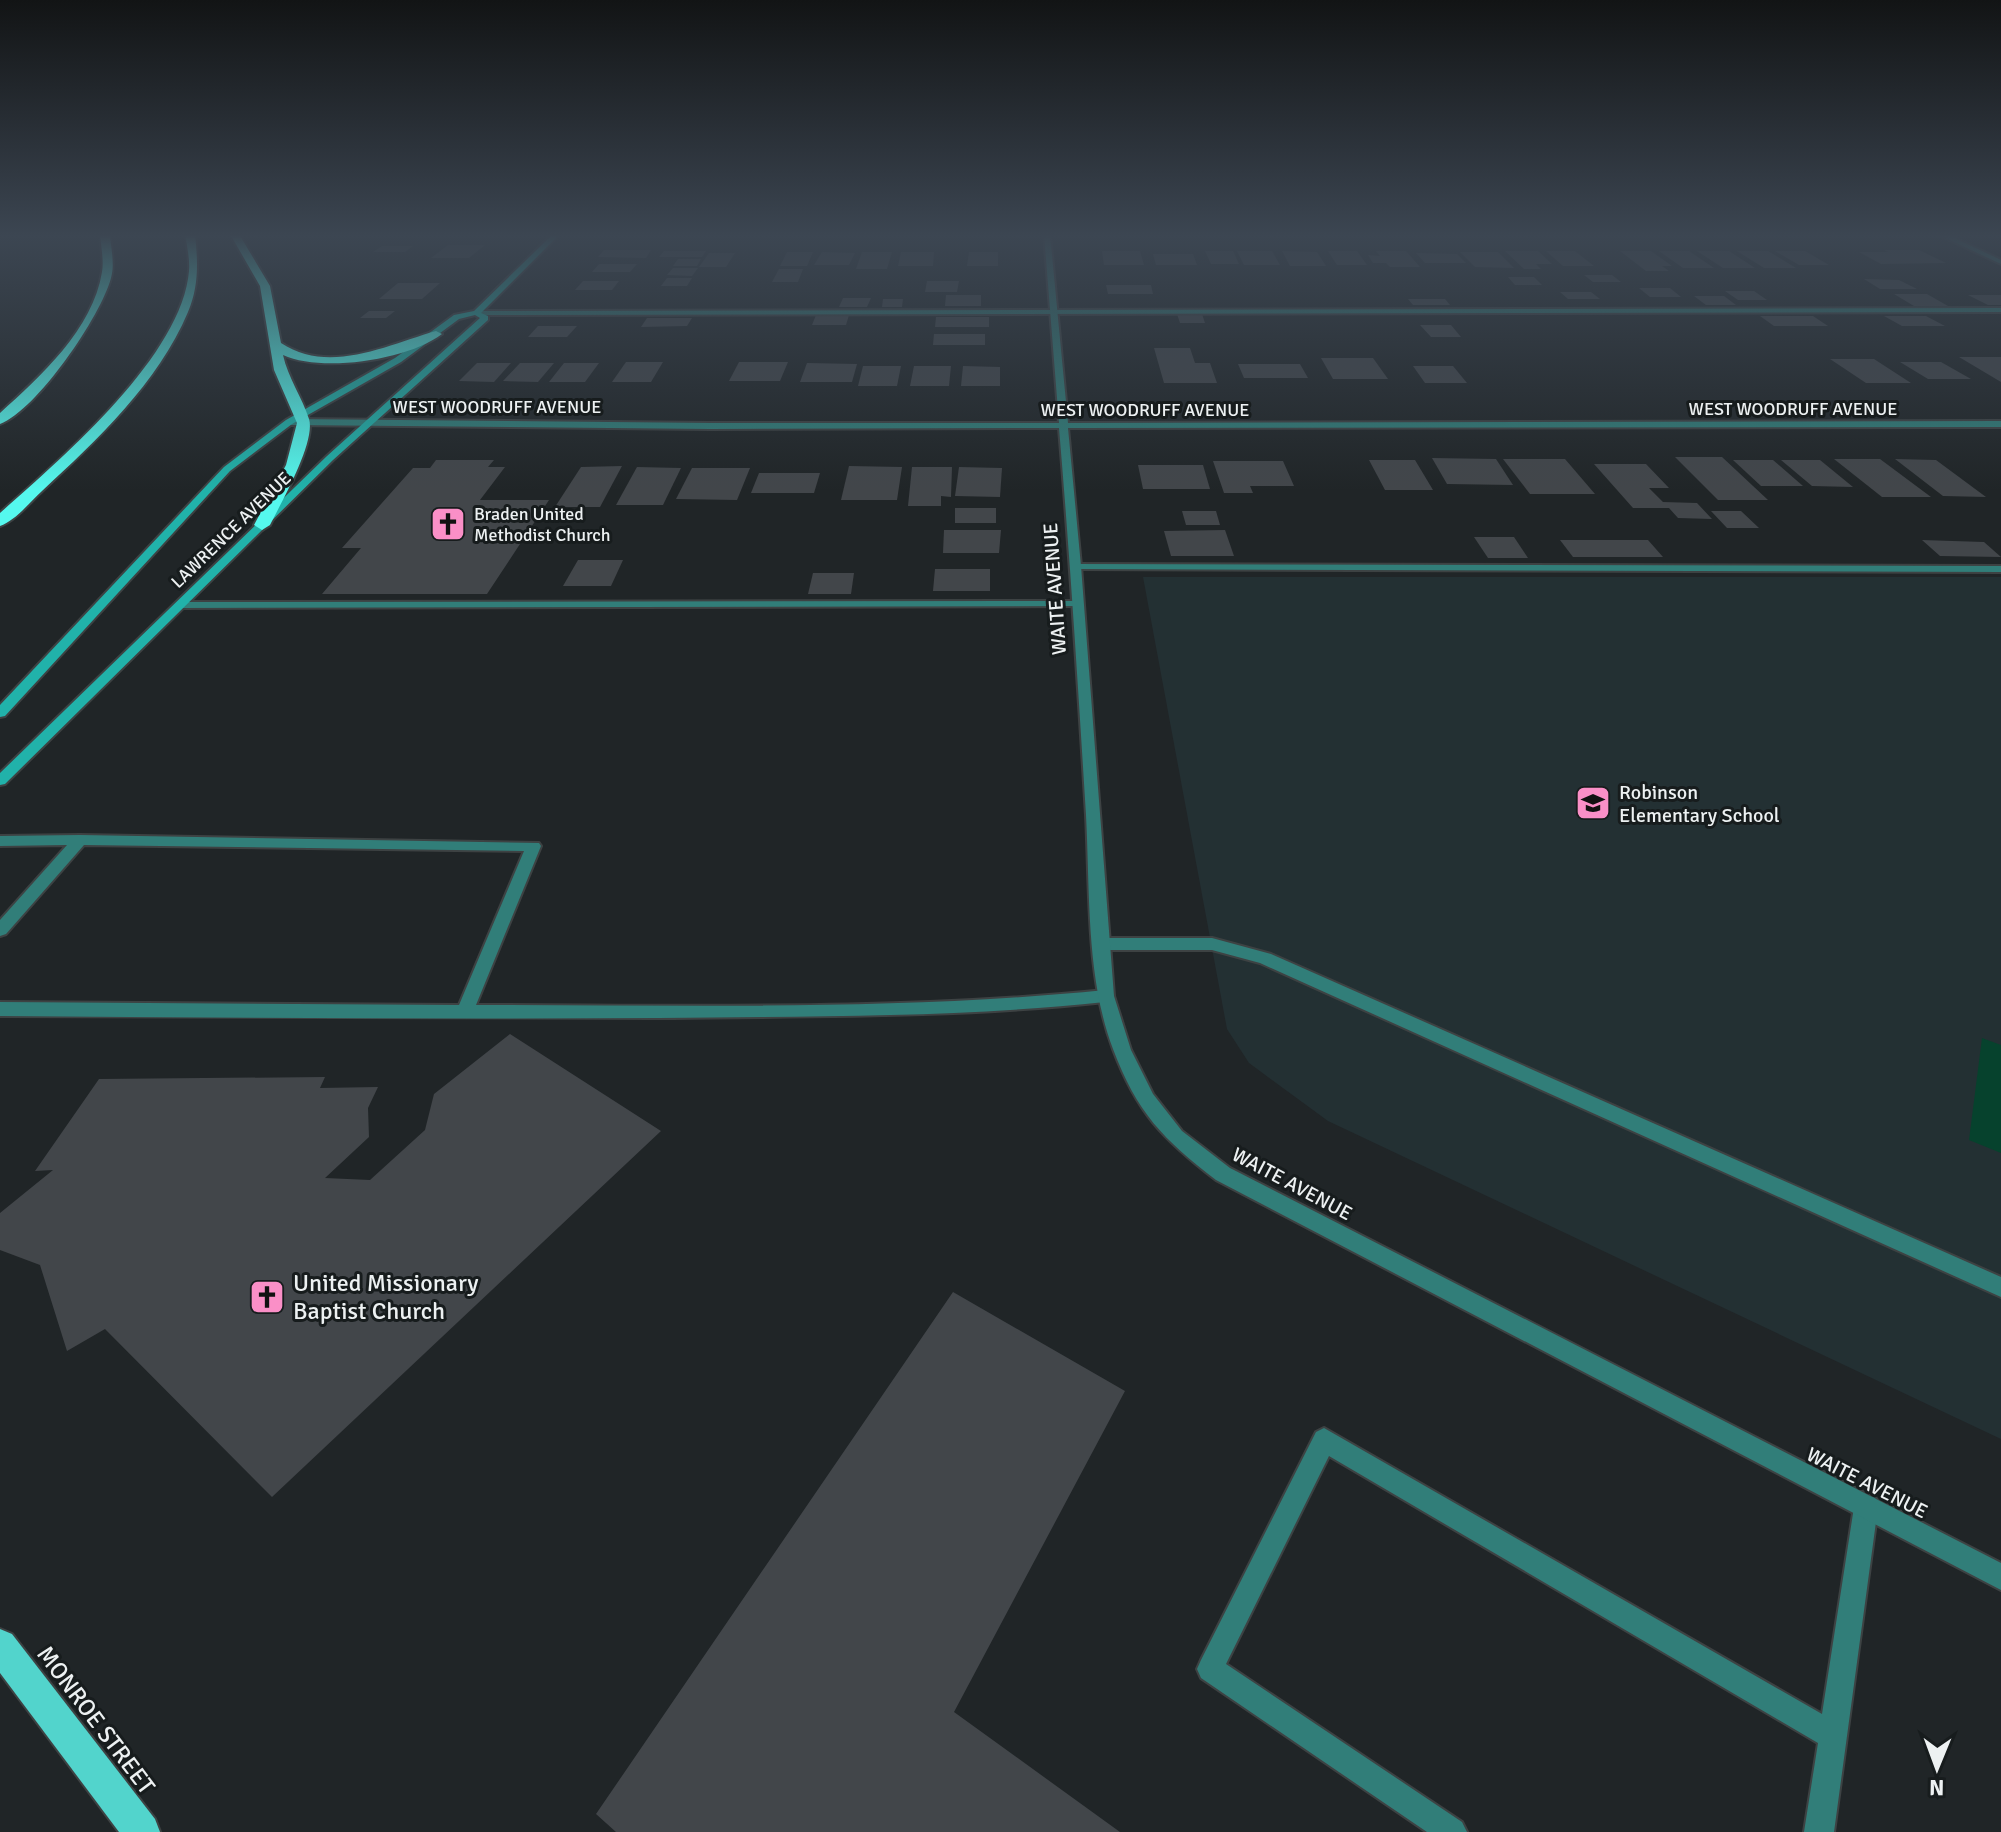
<svg xmlns="http://www.w3.org/2000/svg" width="2001" height="1832" font-family="Signika,sans-serif">
<style>
.built{fill:#233033}
.green{fill:#06422d}
.building{fill:#42464a}
.lines{fill:none;stroke-linecap:round;stroke-linejoin:round}
.lane-casing{stroke:#3d4243;stroke-width:4}
.street-casing{stroke:#3d4243;stroke-width:4}
.secondary-casing{stroke:#3d4243;stroke-width:4}
.primary-casing{stroke:#3d4243;stroke-width:4}
.highway-casing{stroke:#3d4243;stroke-width:4}
.lane{fill:#317e79;fill-rule:evenodd}
.street{fill:#317e79;fill-rule:evenodd}
.secondary{fill:#21b2aa;fill-rule:evenodd}
.primary{fill:#52d4cc;fill-rule:evenodd}
.highway{fill:#55f8ee;fill-rule:evenodd}
.labels{text-anchor:middle;dominant-baseline:central;stroke-width:6;stroke-linejoin:round;paint-order:stroke}
.far-street-label{font-size:18px;fill:#edf1f2;stroke:#171c1d}
.far-poi-label{font-size:18px;fill:#edf1f2;stroke:#171c1d;text-anchor:start}
.street-label{font-size:20px;fill:#edf1f2;stroke:#171c1d}
.poi-label{font-size:20px;fill:#edf1f2;stroke:#171c1d;text-anchor:start}
.near-poi-label{font-size:24px;fill:#edf1f2;stroke:#171c1d;text-anchor:start}
.near-street-label{font-size:24px;fill:#edf1f2;stroke:#171c1d}
</style>
<rect width="100%" height="100%" fill="#202527"/>
<path class="built" d="M1143,577H2001V1439L1328,1121L1249,1063L1227,1029Z"/>
<path class="green" d="M1982,1038L2001,1045V1153L1969,1140Z"/>
<g class="building">
<path d="M448,245H485L469,258H431Z"/>
<path d="M382,246H413L405,252H373Z"/>
<path d="M604,250H651L646,258L598,257Z"/>
<path d="M1884,250H1919L1946,263L1881,264L1859,252H1889Z"/>
<path d="M664,251H706L702,257H659Z"/>
<path d="M1102,251H1140L1144,265H1104Z"/>
<path d="M1205,251H1233L1239,264H1211Z"/>
<path d="M1237,251H1272L1280,265H1244Z"/>
<path d="M1282,251L1317,252L1326,266H1290Z"/>
<path d="M1328,251H1357L1367,265H1337Z"/>
<path d="M1376,251H1406L1420,267H1390L1386,263H1373L1368,255L1380,256Z"/>
<path d="M1505,251H1538L1552,264H1536L1541,269H1524Z"/>
<path d="M1546,251H1575L1594,266H1563Z"/>
<path d="M1620,251H1651L1672,266H1662L1669,271H1646Z"/>
<path d="M1659,251H1689L1714,268H1683Z"/>
<path d="M1697,251H1729L1755,268H1723Z"/>
<path d="M1737,251H1768L1796,268H1764Z"/>
<path d="M1775,251H1805L1829,265H1799Z"/>
<path d="M787,252H813L807,266H780Z"/>
<path d="M822,252L855,253L849,265H814Z"/>
<path d="M862,252H892L887,269H856Z"/>
<path d="M901,252H934L933,266H898Z"/>
<path d="M969,252H998V266H967Z"/>
<path d="M1460,252H1498L1514,268L1475,267Z"/>
<path d="M709,253H735L726,267H699Z"/>
<path d="M1416,253L1457,254L1466,263H1425Z"/>
<path d="M1153,254H1193L1197,265H1156Z"/>
<path d="M678,259H701L697,266H673Z"/>
<path d="M599,264H637L630,272H592Z"/>
<path d="M673,268H698L692,276L667,275Z"/>
<path d="M779,269H803L798,282H772Z"/>
<path d="M1584,275H1612L1621,282H1593Z"/>
<path d="M1508,277H1534L1542,285H1515Z"/>
<path d="M667,278H692L687,286H661Z"/>
<path d="M1864,279L1899,280L1917,289H1880Z"/>
<path d="M583,281H619L612,290H575Z"/>
<path d="M927,281H959L957,292H925Z"/>
<path d="M398,283H440L422,299H379Z"/>
<path d="M1106,285H1151L1153,294H1108Z"/>
<path d="M1639,288H1670L1681,297H1650Z"/>
<path d="M1725,291H1754L1767,300H1738Z"/>
<path d="M1560,292H1591L1600,299H1568Z"/>
<path d="M1894,294H1927L1948,306H1914Z"/>
<path d="M946,295H981V306H945Z"/>
<path d="M1968,295H2001V305H1988Z"/>
<path d="M1694,296H1724L1736,305H1706Z"/>
<path d="M843,298H871L867,307H839Z"/>
<path d="M883,299H903L902,307H882Z"/>
<path d="M1408,299H1445L1450,305H1413Z"/>
<path d="M369,311H395L386,318H360Z"/>
<path d="M1177,314H1202L1205,323H1180Z"/>
<path d="M816,315H849L846,325H812Z"/>
<path d="M1760,316H1813L1828,326H1774Z"/>
<path d="M1884,316H1926L1945,326H1902Z"/>
<path d="M936,317H989V327H935Z"/>
<path d="M647,318H692L687,326L641,327Z"/>
<path d="M1420,325H1451L1461,337H1431Z"/>
<path d="M538,326H577L567,337H528Z"/>
<path d="M934,334H985V345H933Z"/>
<path d="M1154,348H1190L1195,363H1210L1217,383H1164Z"/>
<path d="M1959,357H2001V382Z"/>
<path d="M1321,358H1373L1388,379H1333Z"/>
<path d="M1830,359H1874L1911,383H1866Z"/>
<path d="M626,362H663L651,382H612Z"/>
<path d="M739,362H788L780,381H729Z"/>
<path d="M1900,362H1941L1971,379H1928Z"/>
<path d="M477,363H511L494,382L459,381Z"/>
<path d="M520,363H554L538,382L503,381Z"/>
<path d="M564,363H599L585,382H549Z"/>
<path d="M807,363L857,364L852,382H800Z"/>
<path d="M1238,364H1300L1308,378H1244Z"/>
<path d="M863,366H901L897,386H858Z"/>
<path d="M914,366H951L949,386H910Z"/>
<path d="M963,366L1000,367V386H961Z"/>
<path d="M1413,366H1453L1467,383H1425Z"/>
<path d="M1675,457H1722L1768,500H1718Z"/>
<path d="M1432,458L1496,459L1513,485L1447,484Z"/>
<path d="M1503,459H1565L1595,494H1530Z"/>
<path d="M1834,459H1880L1931,497H1882Z"/>
<path d="M1895,459L1936,460L1986,497L1943,496Z"/>
<path d="M436,460H494L488,467H505L480,500H549L487,594H322L361,548H342L413,468H430Z"/>
<path d="M1369,460H1415L1433,490H1385Z"/>
<path d="M1733,460H1773L1803,486H1761Z"/>
<path d="M1781,460H1820L1853,487L1812,486Z"/>
<path d="M1213,461H1283L1294,486H1250L1253,493H1224Z"/>
<path d="M1594,464H1646L1669,488H1649L1663,502L1697,503L1712,519L1678,518L1669,508H1633Z"/>
<path d="M1138,465H1203L1210,489H1143Z"/>
<path d="M622,466L600,507H555L581,467Z"/>
<path d="M849,466L902,467L897,500H841Z"/>
<path d="M637,467L681,468L663,505H616Z"/>
<path d="M912,467H952L951,497L941,496V506H908Z"/>
<path d="M959,467L1002,468L1000,497L955,496Z"/>
<path d="M692,468H750L737,500L676,499Z"/>
<path d="M759,473H820L814,493H751Z"/>
<rect x="955" y="508" width="41" height="15"/>
<path d="M1182,511H1216L1220,525H1186Z"/>
<path d="M1711,511H1741L1759,528H1727Z"/>
<path d="M944,530H1001L999,553H943Z"/>
<path d="M1225,530L1234,556H1171L1164,531Z"/>
<path d="M1474,537H1514L1528,558H1488Z"/>
<path d="M1560,540H1648L1663,557H1573Z"/>
<path d="M1922,540L1984,542L2001,557L1940,556Z"/>
<path d="M578,560H623L611,586H563Z"/>
<path d="M935,569H990V591H933Z"/>
<path d="M813,573H854L851,594H808Z"/>
<path d="M510,1034L661,1131L272,1497L105,1329L67,1351L40,1265L0,1250V1213L53,1170L35,1171L99,1079L325,1077L320,1088L378,1087L368,1108L369,1137L325,1178L370,1180L425,1130L434,1094Z"/>
<path d="M953,1292L1125,1391L954,1712L1120,1832H616L596,1814Z"/>
</g>
<g class="lines">
<g class="lane-casing">
<g id="lane">
<path d="M2001,308V312L476,315L472,313L476,311Z"/>
<path d="M1072,564L2001,566V572L1076,569L1071,566Z"/>
<path d="M1078,601L1082,602V606L180,608L174,605L180,602Z"/>
<path d="M80,835L539,843L541,846L476,1005C686,1005 897,1011 1105,990L1111,991L1114,996L1111,1001L1105,1002C956,1018 808,1016 658,1018C439,1019 220,1018 0,1016V1002L459,1005L524,851L84,845L6,934L0,936V920L67,845L0,846V836Z"/>
<path d="M1102,938H1212L1271,954L2001,1277V1297L1260,963L1212,950H1102L1094,944Z"/>
<path d="M1324,1428L1822,1714L1854,1507L1857,1498L1866,1495L1875,1498L1878,1507L1834,1832H1804L1818,1743L1329,1456L1226,1664L1462,1822L1467,1832H1427L1201,1678L1197,1669L1201,1660L1316,1432Z"/>
</g>
</g>
<g class="street-casing">
<g id="street">
<path d="M1044,234H1050L1068,423L2001,421V427L1068,428L1081,566L1114,996L1131,1050L1153,1094L1182,1131L1230,1168L2001,1563V1590L1216,1180C1163,1139 1137,1113 1113,1049C1086,978 1090,892 1086,815C1078,686 1070,557 1059,428L711,429L291,425L287,422L291,419L711,423H1059Z"/>
<path d="M1937,234H1946L2001,260V264Z"/>
</g>
</g>
<g class="secondary-casing">
<path id="secondary" d="M553,234H560L481,313L488,316V320L333,460L5,784L0,785V773L327,456L480,318L475,315L459,319L401,362L292,424L230,471L5,716L0,717V705L224,467L286,420L395,358L454,315L474,311Z"/>
</g>
<g class="primary-casing">
<path id="primary" d="M0,1629L12,1634L155,1819L160,1832H119L0,1673Z"/>
</g>
<g class="highway-casing">
<g id="highway">
<path d="M100,234H110C111,249 115,264 111,278C101,316 37,410 0,424V413C40,377 93,329 102,272C104,260 101,247 100,234Z"/>
<path d="M185,234H195C198,262 199,286 188,312C158,383 97,440 42,491C30,502 15,521 0,526V513C61,459 182,356 189,271C190,260 187,246 185,234Z"/>
<path d="M230,234H239L270,286L281,343C329,375 387,345 436,331L442,334C408,360 322,373 283,355C288,378 302,397 309,419C316,442 281,503 270,525L262,530L254,525L286,465L297,423L274,370L260,286Z"/>
</g>
</g>
<use href="#lane" class="lane"/>
<use href="#street" class="street"/>
<use href="#secondary" class="secondary"/>
<use href="#primary" class="primary"/>
<use href="#highway" class="highway"/>
</g>
<linearGradient id="sky" x2="0" y2="1"><stop stop-color="#121415"/><stop offset="0.48" stop-color="#3c4652"/><stop offset="1" stop-color="#3c4652" stop-opacity="0"/></linearGradient>
<rect width="2001" height="491" fill="url(#sky)"/>
<defs>
<g id="church-square" transform="scale(1.8)"><rect x="-9" y="-9" width="18" height="18" rx="4" fill="#fa8fc7" stroke="#171c1d"/><path d="M-1.2-6h2.4v3.5h3.3v2.4h-3.3V6h-2.4V-.1h-3.3v-2.4h3.3Z" fill="#111"/></g>
<g id="school-square" transform="scale(1.8)"><rect x="-9" y="-9" width="18" height="18" rx="4" fill="#fa8fc7" stroke="#171c1d"/><path d="M0-5L7-2L0 1L-7-2ZM-4 1L0 2.5L4 1V4Q0 6-4 4Z" fill="#111"/></g>
</defs>
<g fill-rule="evenodd">
<use href="#church-square" x="448" y="524"/>
<use href="#school-square" x="1593" y="803"/>
<use href="#church-square" x="267" y="1297"/>
</g>
<g class="labels">
<g class="far-street-label">
<text x="497" y="407">WEST WOODRUFF AVENUE</text>
<text x="1793" y="409">WEST WOODRUFF AVENUE</text>
<text x="1145" y="410">WEST WOODRUFF AVENUE</text>
<text transform="translate(231 530) rotate(-44)">LAWRENCE AVENUE</text>
</g>
<g class="far-poi-label">
<text x="474" y="514">Braden United<tspan x="474" dy="21">Methodist Church</tspan></text>
</g>
<g class="street-label">
<text transform="translate(1055 589) rotate(-94)">WAITE AVENUE</text>
<text transform="translate(1292 1184) rotate(28)">WAITE AVENUE</text>
<text transform="translate(1867 1483) rotate(27)">WAITE AVENUE</text>
</g>
<g class="poi-label">
<text x="1619" y="792">Robinson<tspan x="1619" dy="23">Elementary School</tspan></text>
</g>
<g class="near-poi-label">
<text x="293" y="1283">United Missionary<tspan x="293" dy="28">Baptist Church</tspan></text>
</g>
<g class="near-street-label">
<text transform="translate(96 1720) rotate(53)">MONROE STREET</text>
</g>
</g>
<g transform="translate(1937 1768) rotate(181)" stroke="#171c1d" stroke-width="6" paint-order="stroke">
<path d="M0-6L14 30L0 20L-14 30Z" fill="#edf1f2"/>
<text y="-12" font-size="22" font-weight="bold" text-anchor="middle" fill="#edf1f2">N</text>
</g>
</svg>
